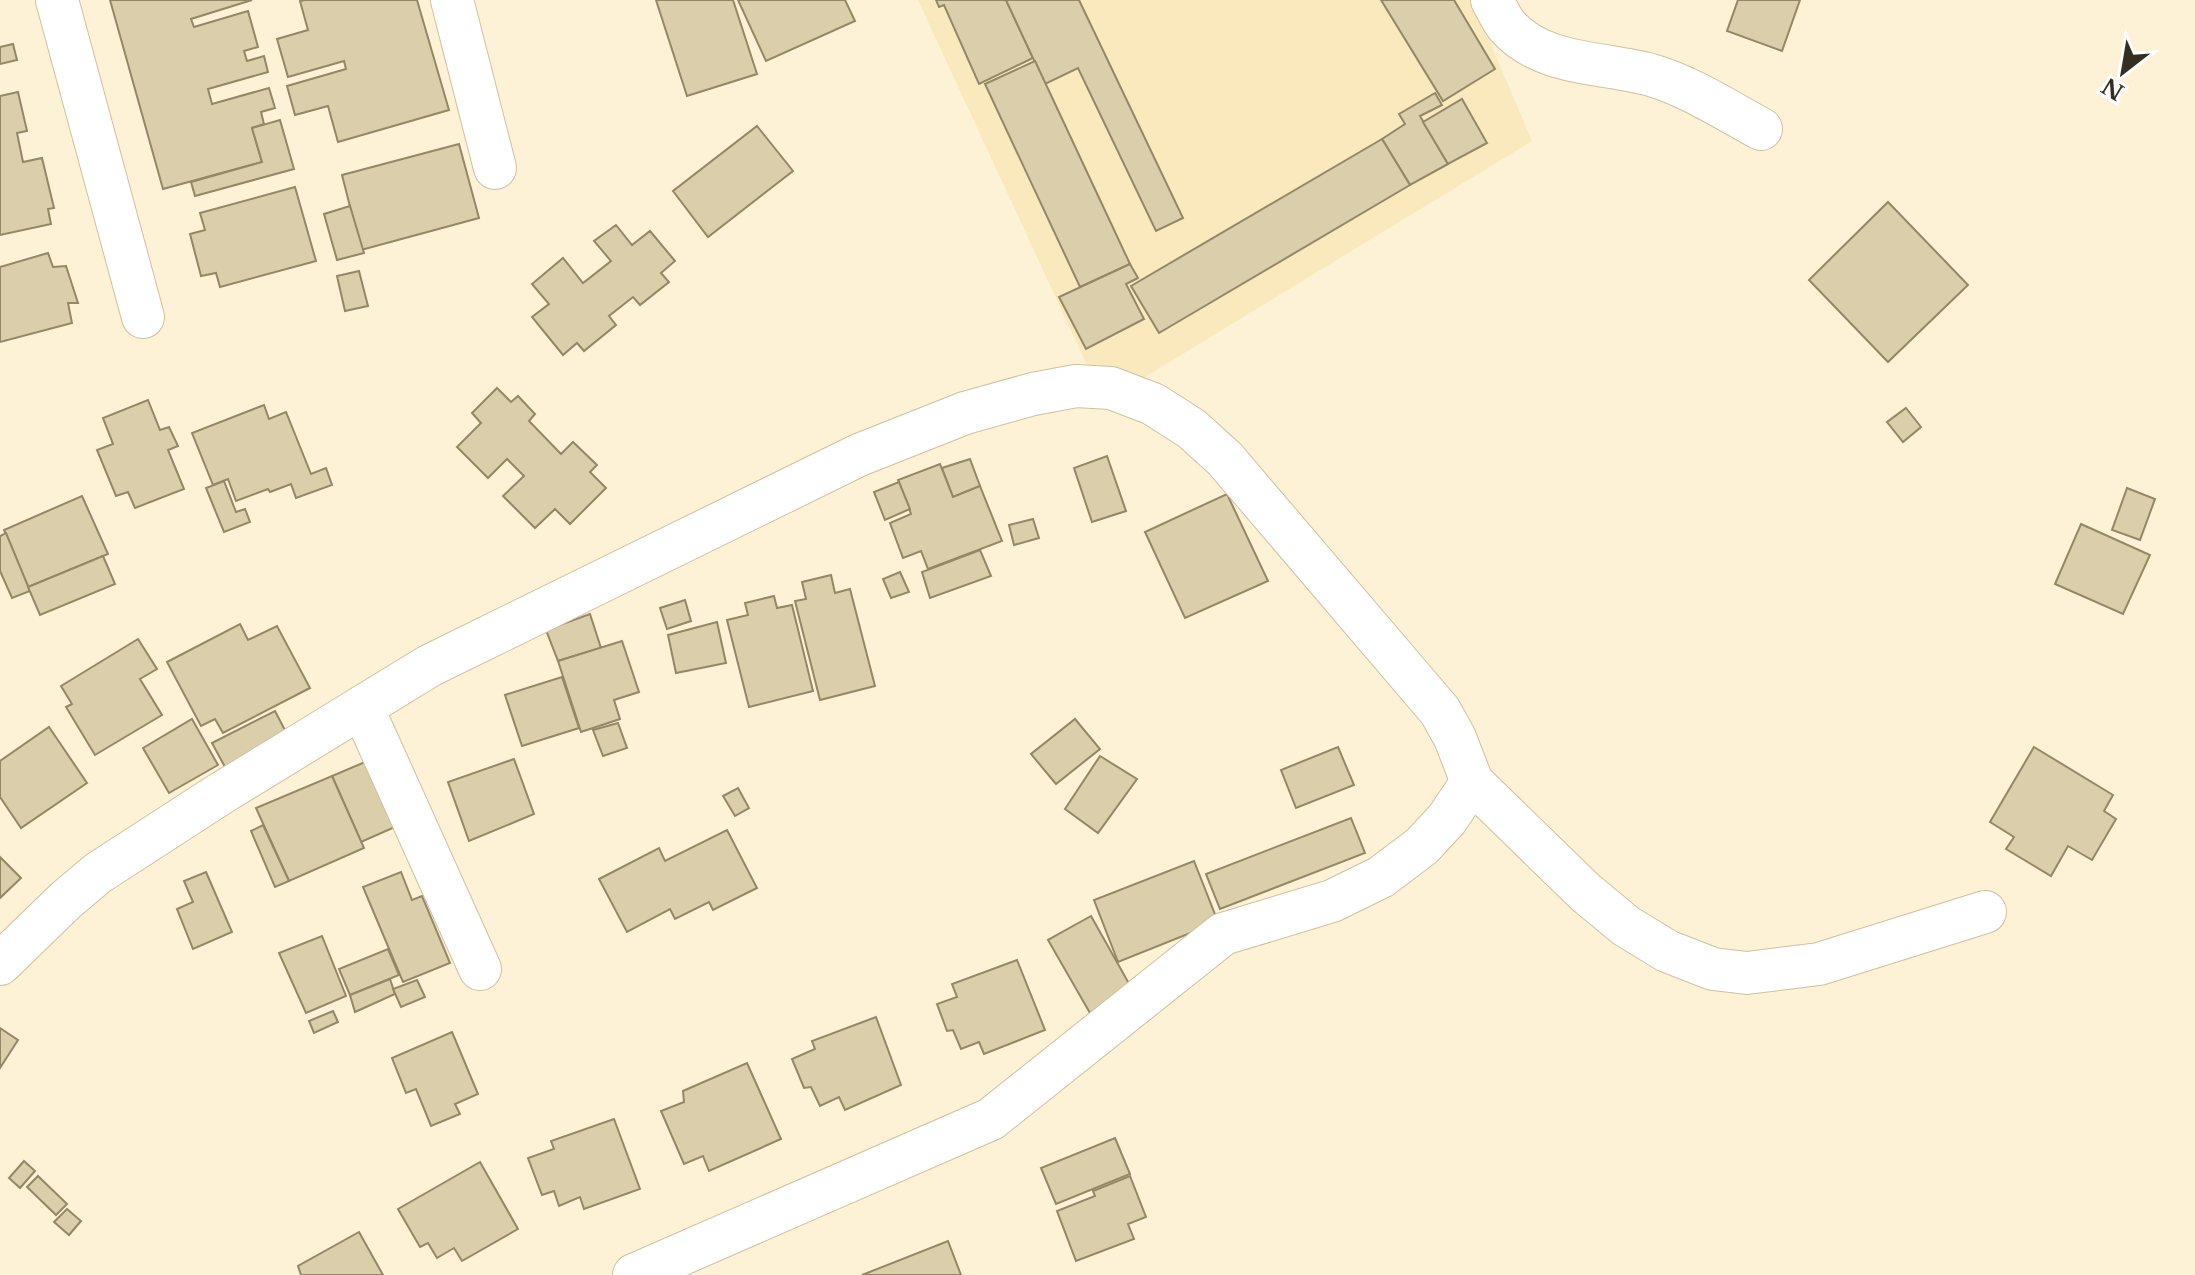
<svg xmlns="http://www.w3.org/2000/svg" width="2195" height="1275" font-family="'Libre Baskerville',serif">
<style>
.built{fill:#f9e9bd}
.building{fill:#dbceab;stroke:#948766;stroke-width:2}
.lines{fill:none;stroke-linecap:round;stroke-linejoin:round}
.street-casing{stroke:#cec19e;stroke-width:44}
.street{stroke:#fff;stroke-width:42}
</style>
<rect width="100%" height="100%" fill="#fdf2d5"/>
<path class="built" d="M918,0H1472L1532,141L1145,377L1087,365Z"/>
<g class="building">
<path d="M110,0H252L191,19L194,27L248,11L258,47L244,51L247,61L264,56L268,72L208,89L212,104L269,88L275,108L261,112L264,124L252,128L262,162L163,189Z"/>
<path d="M305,0H417L449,110L338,142L328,106L295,115L287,86L346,69L344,61L288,77L277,39L308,30L300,1Z"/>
<path d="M656,0H733L757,74L687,96Z"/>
<path d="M738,0H845L855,21L766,61Z"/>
<path d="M936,0H1006L1033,58L979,84L944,5L939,7Z"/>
<path d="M1006,0H1079L1183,218L1156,231L1078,68L1045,84Z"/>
<path d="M1381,0H1454L1495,69L1443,101Z"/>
<path d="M1738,0H1800L1782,51L1727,31Z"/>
<path d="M13,44L17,60L0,64V47Z"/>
<path d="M1035,61L1130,264L1080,287L985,84Z"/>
<path d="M18,92L27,131L17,133L23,162L42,158L54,208L48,209L51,224L0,235V96Z"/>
<path d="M1435,93L1442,105L1420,116L1448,164L1410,185L1382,139L1405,124L1399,114Z"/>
<path d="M1462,99L1487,143L1448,164L1423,122Z"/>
<path d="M280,120L294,169L195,196L191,182L262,162L252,128Z"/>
<path d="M757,126L793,171L708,237L673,191Z"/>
<path d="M1382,139L1410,185L1159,333L1131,286Z"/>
<path d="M459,144L479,218L361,250L342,175Z"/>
<path d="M295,187L316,261L220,287L216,273L201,276L190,234L205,230L200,213Z"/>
<path d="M1888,202L1968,285L1888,362L1809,280Z"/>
<path d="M350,206L364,253L337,260L324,214Z"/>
<path d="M616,225L632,245L650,231L675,261L661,273L669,282L640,305L633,297L609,316L616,325L584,351L577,343L563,355L532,317L549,304L532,284L563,258L583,283L611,261L594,241Z"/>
<path d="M48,253L53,267L66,266L78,303H68L72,323L0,342V267Z"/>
<path d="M1130,264L1138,278L1126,284L1144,319L1086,349L1059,297Z"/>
<path d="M359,271L368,306L345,311L337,276Z"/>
<path d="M497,388L511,402L518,396L535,414L529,421L561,454L573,442L597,465L590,472L606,488L570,524L555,509L535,528L503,496L524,476L507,459L488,478L457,447L481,423L472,413Z"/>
<path d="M148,400L160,430L169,427L178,446L168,450L184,489L135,508L128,492L116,496L97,450L113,444L103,418Z"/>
<path d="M264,405L269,419L286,412L311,474L326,468L332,485L296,498L291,484L270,492L268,489L236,501L228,479L213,485L192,433Z"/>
<path d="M1906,408L1921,427L1903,442L1887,422Z"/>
<path d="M1107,456L1126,511L1092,522L1074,468Z"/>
<path d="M970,459L980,486L953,497L942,468Z"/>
<path d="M940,464L953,497L980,486L1002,541L928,569L921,551L903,558L890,523L911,514L898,480Z"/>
<path d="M224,481L236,512L245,509L250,522L224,532L206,488Z"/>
<path d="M899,482L910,509L885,520L874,492Z"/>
<path d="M2127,488L2155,499L2140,540L2112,530Z"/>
<path d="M1227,494L1268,581L1185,618L1145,532Z"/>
<path d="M82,496L108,554L28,587L4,530Z"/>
<path d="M1033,519L1039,538L1014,545L1009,525Z"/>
<path d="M2081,524L2150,555L2123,614L2055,584Z"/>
<path d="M6,533L30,591L12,598L0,571V536Z"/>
<path d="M980,550L991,576L930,598L922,572Z"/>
<path d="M103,556L115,584L40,615L28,587Z"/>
<path d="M900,572L909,592L891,598L883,579Z"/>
<path d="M831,575L835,593L850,589L875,686L820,700L795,601L806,599L802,582Z"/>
<path d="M774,596L777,608L792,605L813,691L749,707L727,620L748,615L745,603Z"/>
<path d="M685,600L691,621L667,629L660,608Z"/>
<path d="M590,614L601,648L558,661L546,630Z"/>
<path d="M717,622L726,663L676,673L668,635Z"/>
<path d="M240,624L248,640L277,626L310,688L223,733L215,719L201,726L167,662Z"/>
<path d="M138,639L157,669L140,679L162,715L95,755L66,707L72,704L61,686Z"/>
<path d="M622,641L639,692L614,700L620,719L581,732L558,661Z"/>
<path d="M562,677L579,728L522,746L505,695Z"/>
<path d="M275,711L288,736L225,767L212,743Z"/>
<path d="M192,719L218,765L169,793L143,748Z"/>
<path d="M1075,719L1100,749L1056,784L1031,754Z"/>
<path d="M618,723L627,748L603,756L593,730Z"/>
<path d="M49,727L87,783L21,828L0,797V761Z"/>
<path d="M1338,747L1354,785L1296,808L1281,770Z"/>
<path d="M2034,747L2113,795L2104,811L2116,819L2092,860L2068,846L2051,876L2006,849L2014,837L1990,822Z"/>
<path d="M1100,756L1137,779L1098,833L1065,809Z"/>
<path d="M514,759L534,814L469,841L448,782Z"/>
<path d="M365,762L395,827L361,842L332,776Z"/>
<path d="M332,776L364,848L289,881L256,808Z"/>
<path d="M738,788L749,808L735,816L723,796Z"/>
<path d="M1351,818L1365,853L1220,909L1206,874Z"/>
<path d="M263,825L289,881L275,887L251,831Z"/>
<path d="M727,830L757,888L713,910L709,902L675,919L670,909L627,932L599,879L659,848L665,861Z"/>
<path d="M0,857L21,878L0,898Z"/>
<path d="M1194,861L1218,922L1118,962L1094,900Z"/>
<path d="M206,872L232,932L193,949L177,909L193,902L184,881Z"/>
<path d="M401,872L412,900L422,896L450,963L403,982L363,887Z"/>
<path d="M1091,916L1136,996L1094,1020L1048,940Z"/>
<path d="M322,936L346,996L306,1013L279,953Z"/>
<path d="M388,949L399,975L350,995L339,969Z"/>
<path d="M1017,960L1045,1030L984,1054L979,1042L961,1049L953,1030L947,1031L937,1004L957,997L952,984Z"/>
<path d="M390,979L395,994L355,1012L350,995Z"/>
<path d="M417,980L425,997L401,1007L393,989Z"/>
<path d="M333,1011L338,1022L314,1033L309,1021Z"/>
<path d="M876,1017L901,1085L845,1110L839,1097L820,1106L811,1087L804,1088L792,1059L815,1049L812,1041Z"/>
<path d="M0,1028L18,1040L0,1068Z"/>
<path d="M452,1032L478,1094L455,1104L460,1114L431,1126L416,1089L406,1093L392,1058Z"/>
<path d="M747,1063L781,1139L709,1171L703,1156L684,1164L661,1111L684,1102L683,1091Z"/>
<path d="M614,1119L640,1189L584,1209L580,1197L559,1206L554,1191L542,1195L528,1158L554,1149L551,1141Z"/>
<path d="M1115,1138L1130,1174L1056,1204L1041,1168Z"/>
<path d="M24,1161L35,1171L20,1188L9,1178Z"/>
<path d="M480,1162L518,1229L462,1261L454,1248L437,1258L428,1243L420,1247L398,1209Z"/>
<path d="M38,1176L67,1204L56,1215L27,1187Z"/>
<path d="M1130,1176L1146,1217L1128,1224L1134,1239L1076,1261L1057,1211L1095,1196L1093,1191Z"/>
<path d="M67,1209L81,1221L69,1235L54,1222Z"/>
<path d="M359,1232L383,1275H301L298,1266Z"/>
<path d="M948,1241L961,1275H862Z"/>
</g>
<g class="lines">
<g class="street-casing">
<g id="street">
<path d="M57,0L143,317"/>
<path d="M452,0L495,168"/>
<path d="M1492,0C1497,9 1501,19 1508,27C1543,66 1603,62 1651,75C1689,86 1726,110 1761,129"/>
<path d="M362,707L480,969"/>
<path d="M0,964L66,900L98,873L220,794L429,666L859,455L965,413L1033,394L1076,386L1111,388L1153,404L1192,429L1225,459L1440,711L1455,738L1472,782L1585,892L1626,926L1667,951L1713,969L1747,973L1819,964L1985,912"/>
<path d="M634,1275L991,1119L1223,934L1332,901L1381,877L1422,846L1447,819L1472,782"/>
</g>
</g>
<use href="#street" class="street"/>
</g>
<g transform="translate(2123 72) rotate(211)" stroke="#ffffff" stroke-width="6" paint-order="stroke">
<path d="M0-6L14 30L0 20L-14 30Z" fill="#342f21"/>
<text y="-12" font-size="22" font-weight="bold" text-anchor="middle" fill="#342f21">N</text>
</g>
</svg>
